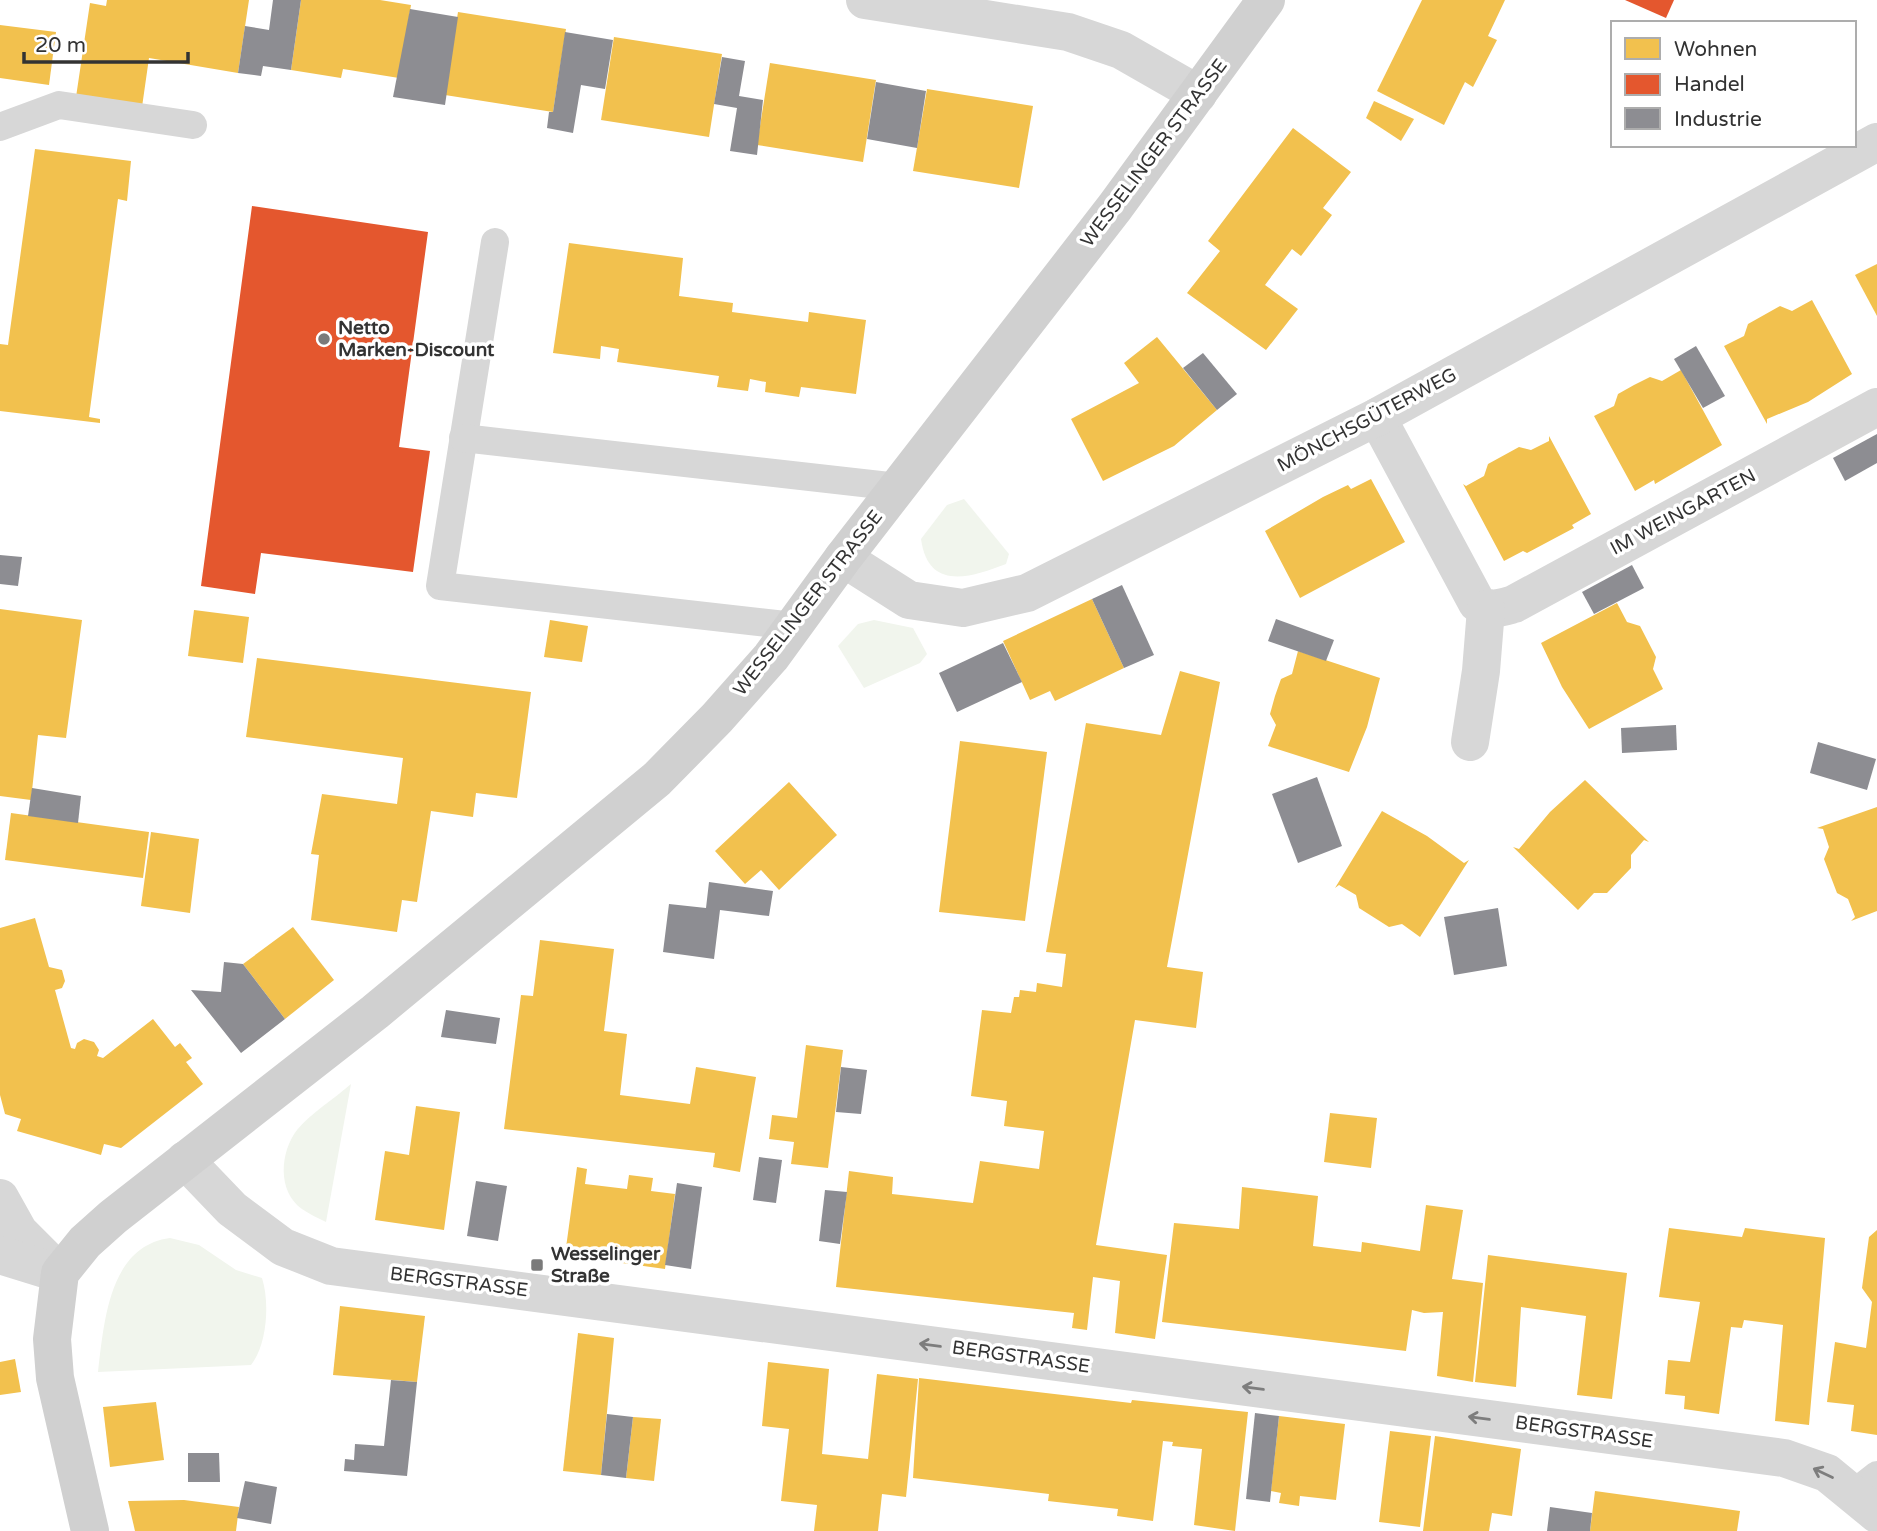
<svg xmlns="http://www.w3.org/2000/svg" width="1877" height="1531" font-family="'Varela Round',sans-serif">
<style>
.green{fill:#f1f5ed}
.homes{fill:#f2c14e}
.shops{fill:#e4572e}
.industry{fill:#8d8d92}
.lines{fill:none;stroke-linecap:round;stroke-linejoin:round}
.lane{stroke:#d7d7d7;stroke-width:28}
.street{stroke:#d7d7d7;stroke-width:38}
.secondary{stroke:#d0d0d0;stroke-width:38}
.oneway{stroke:#7d7d7d}
.poi-dot{fill:#7a7a7a;stroke:#fff;stroke-width:2.5}
.labels{text-anchor:middle;dominant-baseline:central;stroke-width:7;stroke-linejoin:round;paint-order:stroke}
.street-label{font-size:19px;fill:#333;stroke:#fff}
.poi-label{font-size:19px;font-weight:bold;fill:#333;stroke:#fff;text-anchor:start}
</style>
<rect width="100%" height="100%" fill="#fff"/>
<g class="green">
<path d="M964,499L1009,554L1006,564C970,578 928,591 921,539L947,505Z"/>
<path d="M874,620L913,628L927,654L920,663L864,688L838,646L858,624Z"/>
<path d="M351,1084L326,1222C318,1218 309,1214 302,1209C277,1191 280,1152 297,1130C311,1113 334,1099 351,1084Z"/>
<path d="M170,1238L199,1245L236,1270L262,1278C270,1303 267,1345 251,1365L98,1372C104,1322 109,1246 170,1238Z"/>
</g>
<g class="homes">
<path d="M107,0H249L238,73L149,58L142,107L76,97L90,3L106,6Z"/>
<path d="M301,0H380L411,5L399,78L343,69L341,78L291,70Z"/>
<path d="M1422,0H1505L1488,36L1497,40L1473,87L1465,82L1444,125L1377,91Z"/>
<path d="M458,12L566,29L553,112L445,95Z"/>
<path d="M0,25L56,32L49,85L0,78Z"/>
<path d="M614,37L722,54L709,137L601,120Z"/>
<path d="M770,63L876,80L863,162L757,145Z"/>
<path d="M927,89L1033,106L1019,188L913,171Z"/>
<path d="M1374,101L1414,119L1401,141L1366,118Z"/>
<path d="M1293,128L1351,172L1323,208L1332,215L1301,256L1292,249L1265,285L1298,309L1266,350L1187,293L1220,251L1208,241Z"/>
<path d="M35,149L131,161L127,201L118,199L89,417L100,419V423L0,411V344L8,345Z"/>
<path d="M569,243L683,258L679,296L733,303L732,312L808,322L809,312L866,320L856,394L801,387L799,397L765,392L766,382L750,379L748,391L717,387L719,376L617,362L619,349L601,346L600,359L553,353Z"/>
<path d="M1877,264V316L1855,275Z"/>
<path d="M1812,300L1852,374L1808,402L1767,419V424L1724,346L1744,336L1748,324L1780,306L1792,311Z"/>
<path d="M1157,337L1217,410L1174,446L1103,481L1071,419L1139,383L1124,363Z"/>
<path d="M1681,370L1722,445L1655,484L1654,480L1635,491L1594,416L1614,406L1618,394L1634,385L1650,377L1662,381Z"/>
<path d="M1549,436L1591,514L1572,525L1574,528L1527,553L1523,551L1504,561L1463,484L1466,486L1484,476L1488,464L1519,447L1531,450L1549,441Z"/>
<path d="M1371,479L1405,542L1300,598L1265,531L1323,497L1348,485L1351,489Z"/>
<path d="M1092,599L1124,668L1055,701L1050,691L1030,700L1003,641Z"/>
<path d="M1617,603L1627,622L1640,626L1656,657L1653,669L1663,689L1589,729L1562,687L1541,643Z"/>
<path d="M0,609L82,620L66,738L38,735L31,800L0,796Z"/>
<path d="M194,610L249,617L243,663L188,656Z"/>
<path d="M550,620L588,626L582,662L544,657Z"/>
<path d="M1298,651L1380,678L1367,727L1349,772L1268,746L1276,725L1270,714L1275,696L1281,679L1292,674Z"/>
<path d="M257,658L531,692L517,798L476,793L473,817L431,811L417,902L402,900L397,932L311,920L319,855L311,854L322,794L397,804L403,758L246,737Z"/>
<path d="M1180,671L1220,682L1167,967L1203,972L1196,1028L1135,1020L1096,1245L1167,1255L1155,1339L1115,1333L1120,1281L1093,1277L1087,1330L1072,1328L1074,1313L836,1287L849,1171L893,1177L892,1194L973,1203L980,1161L1039,1169L1044,1131L1004,1126L1007,1101L971,1096L982,1010L1011,1013L1014,997H1019L1020,990L1036,992L1037,983L1062,987L1066,954L1046,952L1086,723L1161,735Z"/>
<path d="M960,741L1047,752L1025,921L939,912Z"/>
<path d="M1585,780L1649,842L1644,840L1631,855V868L1607,893H1594L1578,910L1513,847L1519,849L1550,812Z"/>
<path d="M789,782L837,835L779,890L761,870L745,884L715,851Z"/>
<path d="M1877,807V911L1851,921L1855,917L1848,899L1837,893L1824,859L1829,847L1823,829L1817,828Z"/>
<path d="M1382,811L1427,836L1464,863L1469,860L1420,937L1402,924L1389,927L1359,908L1356,895L1339,885L1335,888Z"/>
<path d="M11,813L149,832L143,878L5,860Z"/>
<path d="M151,832L199,839L190,913L141,906Z"/>
<path d="M35,918L49,967L62,970L65,981L62,988L55,990L71,1048L75,1049L77,1043L84,1039L94,1042L99,1050L97,1056L103,1058L153,1019L175,1047L180,1043L192,1058L186,1062L203,1084L121,1148L104,1144L101,1155L17,1131L21,1119L5,1114L0,1095V928Z"/>
<path d="M293,927L334,980L285,1019L243,964Z"/>
<path d="M540,940L614,949L604,1031L627,1034L620,1095L690,1104L696,1067L756,1077L740,1172L713,1167L715,1153L504,1129L521,995L533,996Z"/>
<path d="M806,1045L843,1050L828,1168L791,1164L794,1142L769,1139L772,1115L797,1118Z"/>
<path d="M416,1106L460,1112L444,1230L375,1220L385,1151L409,1155Z"/>
<path d="M1330,1113L1377,1118L1371,1168L1324,1162Z"/>
<path d="M577,1167L587,1169L585,1184L627,1189L629,1175L653,1178L651,1191L675,1194L665,1269L565,1255Z"/>
<path d="M1242,1187L1318,1196L1313,1246L1361,1252L1362,1242L1420,1251L1426,1205L1463,1210L1452,1279L1483,1283L1473,1382L1437,1376L1443,1312L1424,1313L1412,1310L1406,1351L1162,1322L1174,1223L1239,1229Z"/>
<path d="M1669,1228L1742,1237L1745,1228L1825,1238L1809,1425L1775,1421L1783,1325L1744,1320L1742,1328L1731,1327L1719,1414L1684,1409L1685,1396L1665,1394L1668,1360L1690,1362L1700,1302L1659,1297Z"/>
<path d="M1877,1230V1435L1851,1431L1854,1405L1827,1402L1835,1342L1866,1348L1872,1302L1862,1288L1869,1237Z"/>
<path d="M1488,1255L1627,1273L1612,1399L1577,1395L1586,1316L1521,1307L1516,1387L1475,1382Z"/>
<path d="M340,1306L425,1316L417,1382L333,1375Z"/>
<path d="M578,1333L614,1338L601,1475L563,1471Z"/>
<path d="M15,1359L21,1392L0,1395V1362Z"/>
<path d="M768,1362L829,1369L822,1454L868,1459L877,1374L918,1379L906,1497L882,1494L878,1531H814L817,1505L781,1501L789,1429L762,1426Z"/>
<path d="M919,1378L1131,1403L1132,1400L1248,1412L1235,1531L1194,1525L1202,1449L1172,1446L1173,1442L1163,1441L1153,1521L1117,1516L1118,1509L1048,1501L1049,1494L913,1478Z"/>
<path d="M156,1402L164,1460L110,1467L103,1407Z"/>
<path d="M1279,1416L1345,1424L1336,1500L1300,1496L1299,1506L1279,1503L1281,1493L1271,1491Z"/>
<path d="M633,1417L661,1419L654,1481L626,1478Z"/>
<path d="M1390,1431L1431,1436L1420,1527L1379,1522Z"/>
<path d="M1435,1436L1521,1449L1512,1516L1492,1513L1489,1531H1423Z"/>
<path d="M1595,1491L1740,1511L1737,1531H1590Z"/>
<path d="M184,1500L239,1507L236,1531H135L128,1501Z"/>
</g>
<g class="shops">
<path d="M1625,0H1674L1666,18Z"/>
<path d="M252,206L428,232L399,447L430,451L413,572L261,553L255,594L201,586Z"/>
</g>
<g class="industry">
<path d="M273,0H301L291,70L263,66L261,76L238,73L245,26L269,30Z"/>
<path d="M410,9L458,17L445,105L393,97Z"/>
<path d="M565,32L613,40L605,89L581,85L573,133L547,128L549,112H553Z"/>
<path d="M722,57L745,61L739,96L763,100L757,155L730,151L737,108L714,104Z"/>
<path d="M876,82L926,91L917,148L867,139Z"/>
<path d="M1696,346L1725,396L1703,408L1674,359Z"/>
<path d="M1203,353L1237,394L1217,410L1183,368Z"/>
<path d="M1877,434V463L1845,481L1833,458Z"/>
<path d="M0,555L22,557L18,586L0,584Z"/>
<path d="M1632,565L1644,588L1594,614L1582,592Z"/>
<path d="M1122,585L1154,655L1124,668L1092,599Z"/>
<path d="M1276,619L1334,640L1326,661L1268,641Z"/>
<path d="M1003,643L1022,682L957,712L939,673Z"/>
<path d="M1676,725L1677,750L1622,753L1621,728Z"/>
<path d="M1818,742L1876,759L1867,790L1810,773Z"/>
<path d="M1317,777L1342,846L1298,863L1272,794Z"/>
<path d="M32,788L81,796L78,823L28,816Z"/>
<path d="M709,882L773,891L769,916L720,910L714,959L663,952L669,904L706,908Z"/>
<path d="M1498,908L1507,966L1454,975L1444,917Z"/>
<path d="M224,962L243,964L285,1019L241,1053L191,990L221,992Z"/>
<path d="M446,1010L500,1018L496,1044L441,1037Z"/>
<path d="M841,1067L867,1070L861,1114L836,1112Z"/>
<path d="M759,1157L782,1160L776,1203L753,1200Z"/>
<path d="M476,1181L507,1186L498,1241L467,1236Z"/>
<path d="M677,1183L702,1187L691,1269L665,1265Z"/>
<path d="M825,1190L847,1192L840,1244L819,1241Z"/>
<path d="M391,1380L417,1382L407,1476L344,1471L345,1459L354,1460L355,1444L384,1446Z"/>
<path d="M1255,1413L1279,1416L1270,1502L1246,1499Z"/>
<path d="M607,1414L633,1417L626,1478L601,1475Z"/>
<path d="M188,1453H219L220,1482H188Z"/>
<path d="M245,1481L277,1487L271,1524L237,1518Z"/>
<path d="M1550,1507L1592,1513L1590,1531H1547Z"/>
</g>
<g class="lines">
<g class="lane">
<path d="M0,127L59,105L193,125"/>
<path d="M495,242L440,586L794,626"/>
<path d="M463,438L898,487"/>
<path d="M1854,1493L1877,1475"/>
</g>
<g class="street">
<path d="M865,0L1068,32L1121,50L1198,94"/>
<path d="M1377,417L1477,603C1490,612 1500,608 1514,604L1877,407"/>
<path d="M843,558L909,600L963,608L1027,593L1377,417L1877,142"/>
<path d="M1470,742L1481,671L1486,609"/>
<path d="M185,1160L232,1209L283,1247L331,1266L1784,1458L1827,1473L1877,1514"/>
<path d="M0,1198L19,1232L60,1273"/>
<path d="M0,1255L55,1272"/>
</g>
<path class="secondary" d="M90,1531L55,1378L52,1339L60,1273L85,1242L113,1217L375,1012L657,779L717,718L771,657L843,558L1115,207L1266,0"/>
</g>
<defs><path id="oneway-shaft" d="M-6 0H5M1.5-3L5.5 0L1.5 3" fill="none" stroke-width="1.6" stroke-linecap="round" stroke-linejoin="round" transform="scale(1.75)"/></defs>
<g class="oneway">
<use href="#oneway-shaft" transform="translate(930 1345) rotate(-172)"/>
<use href="#oneway-shaft" transform="translate(1253 1388) rotate(-172)"/>
<use href="#oneway-shaft" transform="translate(1479 1418) rotate(-172)"/>
<use href="#oneway-shaft" transform="translate(1823 1473) rotate(-155)"/>
</g>
<g class="poi-dot">
<circle cx="324" cy="339" r="7"/>
<rect x="530" y="1258" width="14" height="14" rx="3.5"/>
</g>
<g class="labels">
<g class="street-label">
<text transform="translate(1154 153) rotate(-53)">WESSELINGER STRASSE</text>
<text transform="translate(1367 420) rotate(-28)">MÖNCHSGÜTERWEG</text>
<text transform="translate(1683 512) rotate(-28)">IM WEINGARTEN</text>
<text transform="translate(808 603) rotate(-52)">WESSELINGER STRASSE</text>
<text transform="translate(459 1282) rotate(7)">BERGSTRASSE</text>
<text transform="translate(1021 1357) rotate(8)">BERGSTRASSE</text>
<text transform="translate(1584 1432) rotate(8)">BERGSTRASSE</text>
</g>
<g class="poi-label">
<text x="338" y="328">Netto<tspan x="338" dy="22">Marken-Discount</tspan></text>
<text x="551" y="1254">Wesselinger<tspan x="551" dy="22">Straße</tspan></text>
</g>
</g>
<rect x="1611" y="21" width="245" height="126" fill="#ffffff" stroke="#adadad" stroke-width="2"/>
<rect x="1625" y="38" width="35" height="21" fill="#f2c14e" stroke="#adadad" stroke-width="2"/>
<text x="1674" y="56" font-size="21" fill="#333333">Wohnen</text>
<rect x="1625" y="74" width="35" height="21" fill="#e4572e" stroke="#adadad" stroke-width="2"/>
<text x="1674" y="91" font-size="21" fill="#333333">Handel</text>
<rect x="1625" y="108" width="35" height="21" fill="#8d8d92" stroke="#adadad" stroke-width="2"/>
<text x="1674" y="126" font-size="21" fill="#333333">Industrie</text>
<path d="M24 52v10h164v-10" fill="none" stroke="#333333" stroke-width="3.5"/>
<text x="35" y="52" font-size="21" fill="#333333" stroke="#ffffff" stroke-width="5" paint-order="stroke">20 m</text>
</svg>
